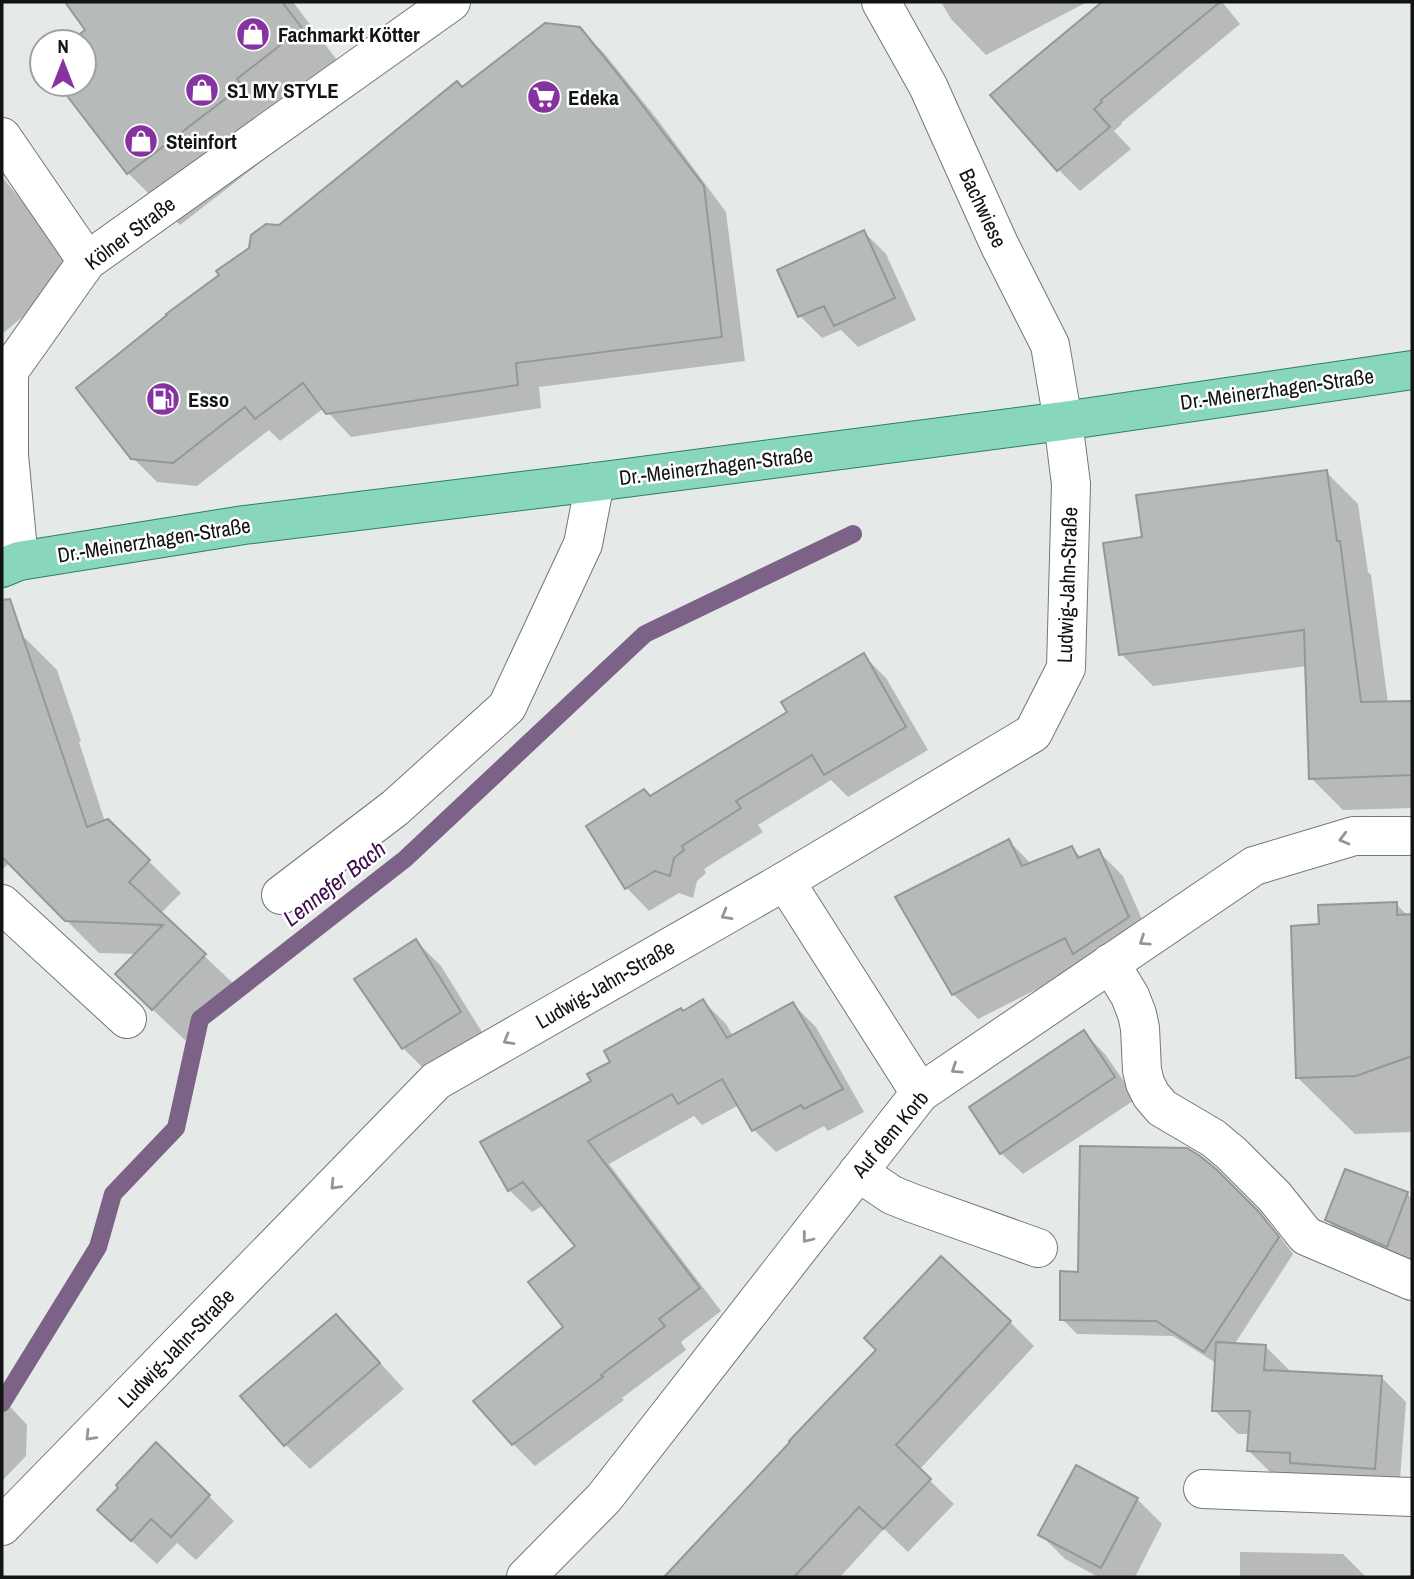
<svg xmlns="http://www.w3.org/2000/svg" width="1414" height="1579" font-family="'Archivo Narrow',sans-serif">
<style>
.shadow{fill:#0003}
.lines{fill:none;stroke-linecap:round;stroke-linejoin:round}
.stream{stroke:#7c6286;stroke-width:18}
.building{fill:#b6bbb9;stroke:#949896;stroke-width:2}
.minor-casing{stroke:#737776;stroke-width:40}
.major-casing{stroke:#2b8065;stroke-width:40}
.minor{stroke:#fff;stroke-width:38}
.major{stroke:#88d6bd;stroke-width:38}
.oneway{stroke:#949595}
.labels{text-anchor:middle;dominant-baseline:central;stroke-width:5;stroke-linejoin:round;paint-order:stroke}
.poi-label{font-size:21px;font-weight:bold;fill:#121413;stroke:#fff;text-anchor:start}
.street-label{font-size:21px;fill:#121413;stroke:#fff}
.water-label{font-size:23px;font-style:italic;fill:#400d4f;stroke:#fff}
</style>
<rect width="100%" height="100%" fill="#e5e9e7"/>
<g class="shadow">
<path d="M82,2H293L352,80L292,138L180,225L128,173L61,84H84V42H72L87,30L72,9Z"/>
<path d="M941,2H1087L986,55L951,19Z"/>
<path d="M1105,2H1222L1240,24L1121,123L1122,124L1114,131L1131,149L1080,191L1059,170L993,95Z"/>
<path d="M579,29L604,53L657,119L726,212L745,361L539,387L541,408L351,437L324,408L280,441L269,430L197,486L157,482L133,458L221,276L279,227L462,89Z"/>
<path d="M2,177L63,250L77,272L2,334Z"/>
<path d="M864,232L886,254L916,320L858,347L841,330L822,338L800,316Z"/>
<path d="M1326,472L1358,504L1368,572L1371,575L1388,703L1412,702V808L1343,810L1311,778L1307,666L1153,686L1121,654L1144,538Z"/>
<path d="M25,638L57,670L81,741L79,742L105,822L108,821L181,893L160,914L237,987L185,1040L149,1006L137,954L99,953L9,863L2,870V647Z"/>
<path d="M863,655L886,678L928,750L848,797L831,780L758,825L763,832L704,869L706,873L697,881L693,898L679,893L649,911L626,887L650,797L790,713Z"/>
<path d="M1009,841L1031,864L1072,848L1082,858L1098,851L1123,876L1152,942L1086,964L978,1019L953,994Z"/>
<path d="M1396,904L1408,916H1412V1132L1355,1134L1298,1078L1321,926Z"/>
<path d="M416,941L441,966L485,1037L428,1073L403,1048Z"/>
<path d="M703,1001L726,1024L733,1036L793,1004L816,1027L864,1112L828,1131L824,1126L776,1152L754,1130L739,1105L702,1125L694,1116L609,1164L721,1311L681,1342L686,1350L622,1398L624,1400L535,1466L513,1444L565,1327L578,1246L544,1205L532,1212L509,1190L594,1081L612,1063L684,1012Z"/>
<path d="M1083,1032L1105,1054L1136,1099L1023,1174L1001,1153Z"/>
<path d="M1215,1170L1274,1229L1293,1254L1234,1345L1266,1347L1290,1371V1373L1382,1378L1406,1402L1399,1492L1273,1475L1249,1451L1250,1434H1238L1214,1410L1216,1363L1173,1336L1077,1334L1062,1319L1080,1273Z"/>
<path d="M1407,1193L1412,1199V1269L1352,1245L1327,1220Z"/>
<path d="M1010,1322L1034,1346L919,1470L954,1504L908,1552L884,1529L840,1577H667L879,1350Z"/>
<path d="M360,1341L404,1389L310,1469L285,1444Z"/>
<path d="M2,1398L27,1425L26,1456L2,1481Z"/>
<path d="M156,1444L234,1521L196,1560L177,1543L157,1564L124,1534Z"/>
<path d="M1137,1499L1162,1524L1135,1577H1098L1065,1559L1041,1535Z"/>
<path d="M1240,1552L1343,1554L1366,1577H1240Z"/>
</g>
<g class="lines">
<path class="stream" d="M2,1403L98,1247L113,1194L176,1128L200,1019L405,859L645,634L853,534"/>
</g>
<g class="building">
<path d="M65,2H282L302,28L237,79L242,86L127,174L58,84H84V42H69L85,30Z"/>
<path d="M1102,2H1220L1101,100L1102,102L1094,109L1110,127L1057,171L990,95Z"/>
<path d="M545,23L580,27L633,93L704,186L722,337L516,363L518,385L326,414L303,383L255,419L245,407L173,463L131,459L76,388L167,315L166,314L219,275L216,271L249,248L251,235L266,224L279,225L457,81L462,87Z"/>
<path d="M864,230L895,298L834,326L824,306L798,317L777,270Z"/>
<path d="M1327,470L1337,541H1340L1361,702L1412,701V775L1309,779L1304,630L1119,655L1103,543L1142,537L1136,495Z"/>
<path d="M10,599L87,827L108,819L150,860L129,882L206,954L152,1010L115,974L163,925L65,921L2,857V600Z"/>
<path d="M864,653L906,727L824,775L812,755L736,801L741,808L682,846L684,850L674,858L670,876L655,871L625,889L586,826L644,789L650,796L787,712L781,702Z"/>
<path d="M1009,839L1022,866L1072,846L1078,858L1099,849L1129,917L1073,954L1065,938L952,995L895,897Z"/>
<path d="M1397,902V915L1412,914V1056L1356,1076L1296,1078L1291,926L1319,924L1318,905Z"/>
<path d="M416,939L461,1012L402,1049L354,979Z"/>
<path d="M703,999L727,1038L793,1002L843,1089L804,1109L801,1105L752,1131L722,1079L678,1104L672,1094L588,1141L700,1288L659,1319L665,1326L601,1375L603,1377L512,1445L473,1401L563,1327L528,1282L575,1246L523,1182L508,1191L480,1142L591,1081L587,1074L610,1062L604,1051L681,1008L683,1011Z"/>
<path d="M1084,1030L1115,1077L1000,1154L969,1107Z"/>
<path d="M1080,1146L1187,1148L1200,1156L1216,1169L1259,1212L1279,1237L1204,1352L1156,1321L1060,1320V1271L1078,1272Z"/>
<path d="M1345,1169L1408,1192L1387,1247L1325,1220Z"/>
<path d="M941,1256L1011,1321L896,1445L931,1479L883,1529L859,1507L794,1577H664L790,1442L789,1441L876,1350L864,1338Z"/>
<path d="M336,1314L380,1363L284,1446L240,1396Z"/>
<path d="M1216,1342L1266,1345L1264,1370L1382,1376L1375,1469L1290,1463V1453L1247,1451L1250,1411H1212Z"/>
<path d="M156,1442L210,1495L171,1537L151,1519L131,1541L97,1510L118,1488L116,1485Z"/>
<path d="M1076,1465L1138,1498L1101,1568L1038,1535Z"/>
</g>
<g class="lines">
<g class="minor-casing">
<g id="minor">
<path d="M2,137L87,261"/>
<path d="M19,561L9,455V371L87,261L451,2"/>
<path d="M785,881L920,1093"/>
<path d="M281,895L395,808L507,707L583,544L595,482"/>
<path d="M2,904L127,1019"/>
<path d="M1110,963L1130,996L1137,1014L1140,1028L1142,1070L1145,1083L1151,1095L1162,1108L1213,1138L1231,1153L1275,1197L1306,1236L1412,1281"/>
<path d="M858,1172L892,1195L912,1203L1038,1248"/>
<path d="M1203,1489L1412,1497"/>
<path d="M2,1526L436,1081L785,881L1033,733L1066,668L1071,484L1063,421L1050,345L999,244L928,86L881,2"/>
<path d="M526,1577L604,1498L920,1093L1254,866L1354,836H1412"/>
</g>
</g>
<g class="major-casing">
<path id="major" d="M2,568L19,561L244,525L595,482L1063,421L1412,370"/>
</g>
<use href="#minor" class="minor"/>
<use href="#major" class="major"/>
</g>
<defs><path id="oneway-chevron" d="M-2-3.5L2.5 0L-2 3.5" fill="none" stroke-width="1.6" stroke-linecap="round" stroke-linejoin="round" transform="scale(1.75)"/></defs>
<g class="oneway">
<use href="#oneway-chevron" transform="translate(1344 839) rotate(165)"/>
<use href="#oneway-chevron" transform="translate(726 915) rotate(150)"/>
<use href="#oneway-chevron" transform="translate(1144 941) rotate(146)"/>
<use href="#oneway-chevron" transform="translate(508 1040) rotate(150)"/>
<use href="#oneway-chevron" transform="translate(956 1069) rotate(146)"/>
<use href="#oneway-chevron" transform="translate(335 1185) rotate(134)"/>
<use href="#oneway-chevron" transform="translate(807 1238) rotate(128)"/>
<use href="#oneway-chevron" transform="translate(90 1436) rotate(134)"/>
</g>
<defs>
<g id="shop-disc" transform="scale(1.75)"><circle r="9.5" fill="#8632a0" stroke="#fff"/><path d="M-5-2.5h2.3a2.7 3.5 0 0 1 5.4 0H5L5.5 6h-11ZM-1.5-2.5h3a1.5 2.3 0 0 0-3 0Z" fill="#fff"/></g>
<g id="supermarket-disc" transform="scale(1.75)"><circle r="9.5" fill="#8632a0" stroke="#fff"/><path d="M-6-5.5h2.5l.6 2H6L4.5 2H-2.5L-4.4-4H-6ZM-1.5 3.2a1.3 1.3 0 1 0 .1 0ZM3 3.2a1.3 1.3 0 1 0 .1 0Z" fill="#fff"/></g>
<g id="fuel-disc" transform="scale(1.75)"><circle r="9.5" fill="#8632a0" stroke="#fff"/><path d="M-5.5-6h7V0h2V4h1.3V-2.5L3-4.5l.8-.8L6-3V5H2.5V1h-1V6h-7ZM-4.2-4.7v3.2H.2V-4.7Z" fill="#fff"/></g>
</defs>
<g fill-rule="evenodd">
<use href="#shop-disc" x="253" y="34"/>
<use href="#shop-disc" x="202" y="90"/>
<use href="#supermarket-disc" x="544" y="97"/>
<use href="#shop-disc" x="141" y="141"/>
<use href="#fuel-disc" x="163" y="399"/>
</g>
<g class="labels">
<g class="poi-label">
<text x="278" y="34">Fachmarkt Kötter</text>
<text x="227" y="90">S1 MY STYLE</text>
<text x="568" y="97">Edeka</text>
<text x="166" y="141">Steinfort</text>
<text x="188" y="399">Esso</text>
</g>
<g class="street-label">
<text transform="translate(983 208) rotate(65)">Bachwiese</text>
<text transform="translate(130 233) rotate(-37)">Kölner Straße</text>
<text transform="translate(1277 389) rotate(-8)">Dr.-Meinerzhagen-Straße</text>
<text transform="translate(716 466) rotate(-7)">Dr.-Meinerzhagen-Straße</text>
<text transform="translate(154 540) rotate(-9)">Dr.-Meinerzhagen-Straße</text>
<text transform="translate(1067 585) rotate(-88)">Ludwig-Jahn-Straße</text>
<text transform="translate(605 984) rotate(-30)">Ludwig-Jahn-Straße</text>
<text transform="translate(890 1134) rotate(-50)">Auf dem Korb</text>
<text transform="translate(176 1348) rotate(-46)">Ludwig-Jahn-Straße</text>
</g>
<g class="water-label">
<text transform="translate(334 883) rotate(-38)">Lennefer Bach</text>
</g>
</g>
<rect width="1414" height="1579" fill="none" stroke="#121413" stroke-width="7"/>
<g transform="translate(63 63)"><circle r="33" fill="#ffffff" stroke="#a0a1a1" stroke-width="2"/>
<path d="M0-5L12 26L0 18L-12 26Z" fill="#8632a0"/>
<text y="-10" font-size="19" font-weight="bold" text-anchor="middle" fill="#121413">N</text>
</g>
</svg>
